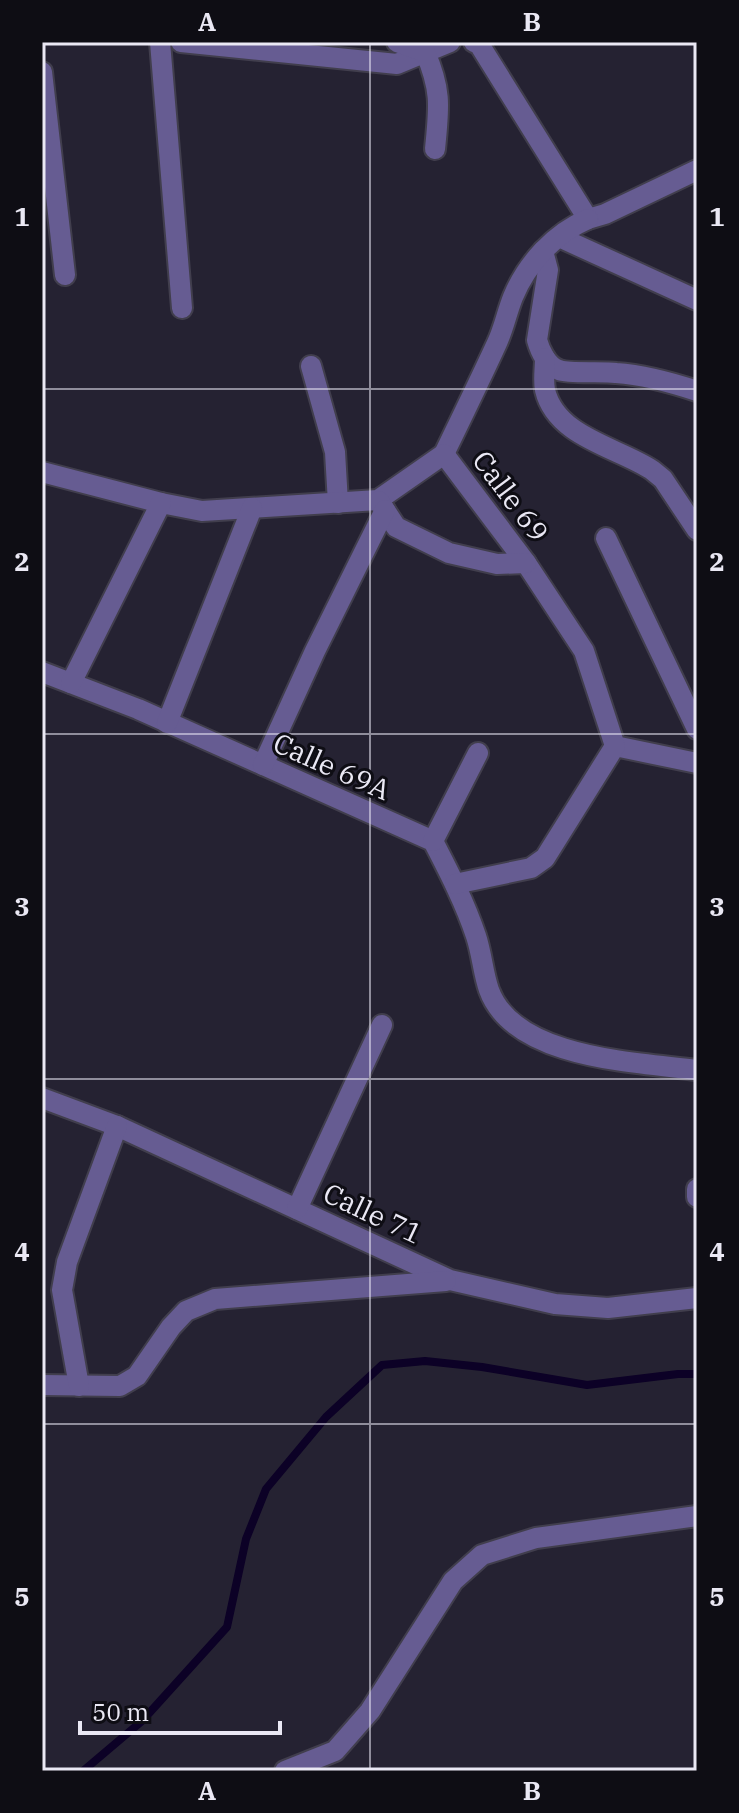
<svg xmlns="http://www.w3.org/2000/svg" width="739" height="1813" font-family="'IBM Plex Serif',serif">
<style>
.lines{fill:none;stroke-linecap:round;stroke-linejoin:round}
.stream{stroke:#0c0126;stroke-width:8}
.minor-casing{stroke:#413e4d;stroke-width:24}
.minor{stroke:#665c92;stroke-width:20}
.grid{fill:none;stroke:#eae8f4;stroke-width:2;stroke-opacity:0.55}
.labels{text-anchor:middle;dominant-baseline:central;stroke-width:6;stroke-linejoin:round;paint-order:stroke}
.street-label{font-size:28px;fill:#eae8f4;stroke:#0e0d14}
.neatline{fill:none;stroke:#eae8f4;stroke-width:3}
.grid-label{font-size:26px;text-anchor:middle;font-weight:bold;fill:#eae8f4}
</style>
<rect width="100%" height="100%" fill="#252232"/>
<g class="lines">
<path class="stream" d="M83,1771L142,1721L227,1627L246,1539L266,1489L326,1417L382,1365L425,1361L482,1367L587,1385L678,1374H697"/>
<g class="minor-casing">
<g id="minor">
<path d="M160,42L182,308"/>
<path d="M181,42L397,64L450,42"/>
<path d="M397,42L425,52C442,91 439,108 435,149"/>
<path d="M474,42L479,44L588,219L605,214L697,170"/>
<path d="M42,72L65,275"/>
<path d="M559,237L697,300"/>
<path d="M543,251L548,270L537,340C540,351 547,366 559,370C570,374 602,371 616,373C644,375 670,382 697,391"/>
<path d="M545,358C545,369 543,380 545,390C556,437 617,447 652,470L663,479L697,530"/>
<path d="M311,366L335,452L338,503"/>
<path d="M444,454C462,417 480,380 497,343C504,328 507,312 513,297C527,263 555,233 588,219"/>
<path d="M42,472L161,503L202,511L378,500L444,454L526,563L584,651L615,746L697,763"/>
<path d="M379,501L396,527L449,553L497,564L526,563"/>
<path d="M606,538L697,729"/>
<path d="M42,672L138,709L433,841C449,872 465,903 476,936C482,954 483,973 489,990C514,1059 636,1062 697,1070"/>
<path d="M71,683L161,503"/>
<path d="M167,723L252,508"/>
<path d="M263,765L315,651L385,510"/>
<path d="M433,841L478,753"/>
<path d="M455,884L531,868L545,858L615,746"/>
<path d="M42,1098L117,1126L450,1280L555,1304L608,1308L697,1298"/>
<path d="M697,1189V1197"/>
<path d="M297,1209L382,1025"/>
<path d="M42,1385L120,1386L137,1376L171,1327L186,1311L215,1299L446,1281"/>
<path d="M79,1386L62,1290L67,1262L117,1126"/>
<path d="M285,1771L335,1751L370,1711L453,1581L482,1555L536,1538L697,1516"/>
</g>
</g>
<use href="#minor" class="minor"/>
</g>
<path class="grid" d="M370,42V1771M42,389H697M42,734H697M42,1079H697M42,1424H697"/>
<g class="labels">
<g class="street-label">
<text transform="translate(511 496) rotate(53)">Calle 69</text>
<text transform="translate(332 766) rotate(24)">Calle 69A</text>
<text transform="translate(373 1213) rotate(25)">Calle 71</text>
</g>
</g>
<rect width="739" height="1813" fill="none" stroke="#0e0d14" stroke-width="88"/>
<path d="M80 1721v12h200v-12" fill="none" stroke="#eae8f4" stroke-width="4"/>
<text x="92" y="1721" font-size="24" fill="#eae8f4" stroke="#0e0d14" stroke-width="6" paint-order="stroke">50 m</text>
<rect x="44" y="44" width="651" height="1725" class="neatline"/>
<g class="grid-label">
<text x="207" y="31">A</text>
<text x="532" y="31">B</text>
<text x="22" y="226">1</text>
<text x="717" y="226">1</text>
<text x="22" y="571">2</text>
<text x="717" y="571">2</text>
<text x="22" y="916">3</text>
<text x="717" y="916">3</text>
<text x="22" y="1261">4</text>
<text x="717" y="1261">4</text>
<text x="22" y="1606">5</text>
<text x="717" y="1606">5</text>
<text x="207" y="1800">A</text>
<text x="532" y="1800">B</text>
</g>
</svg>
